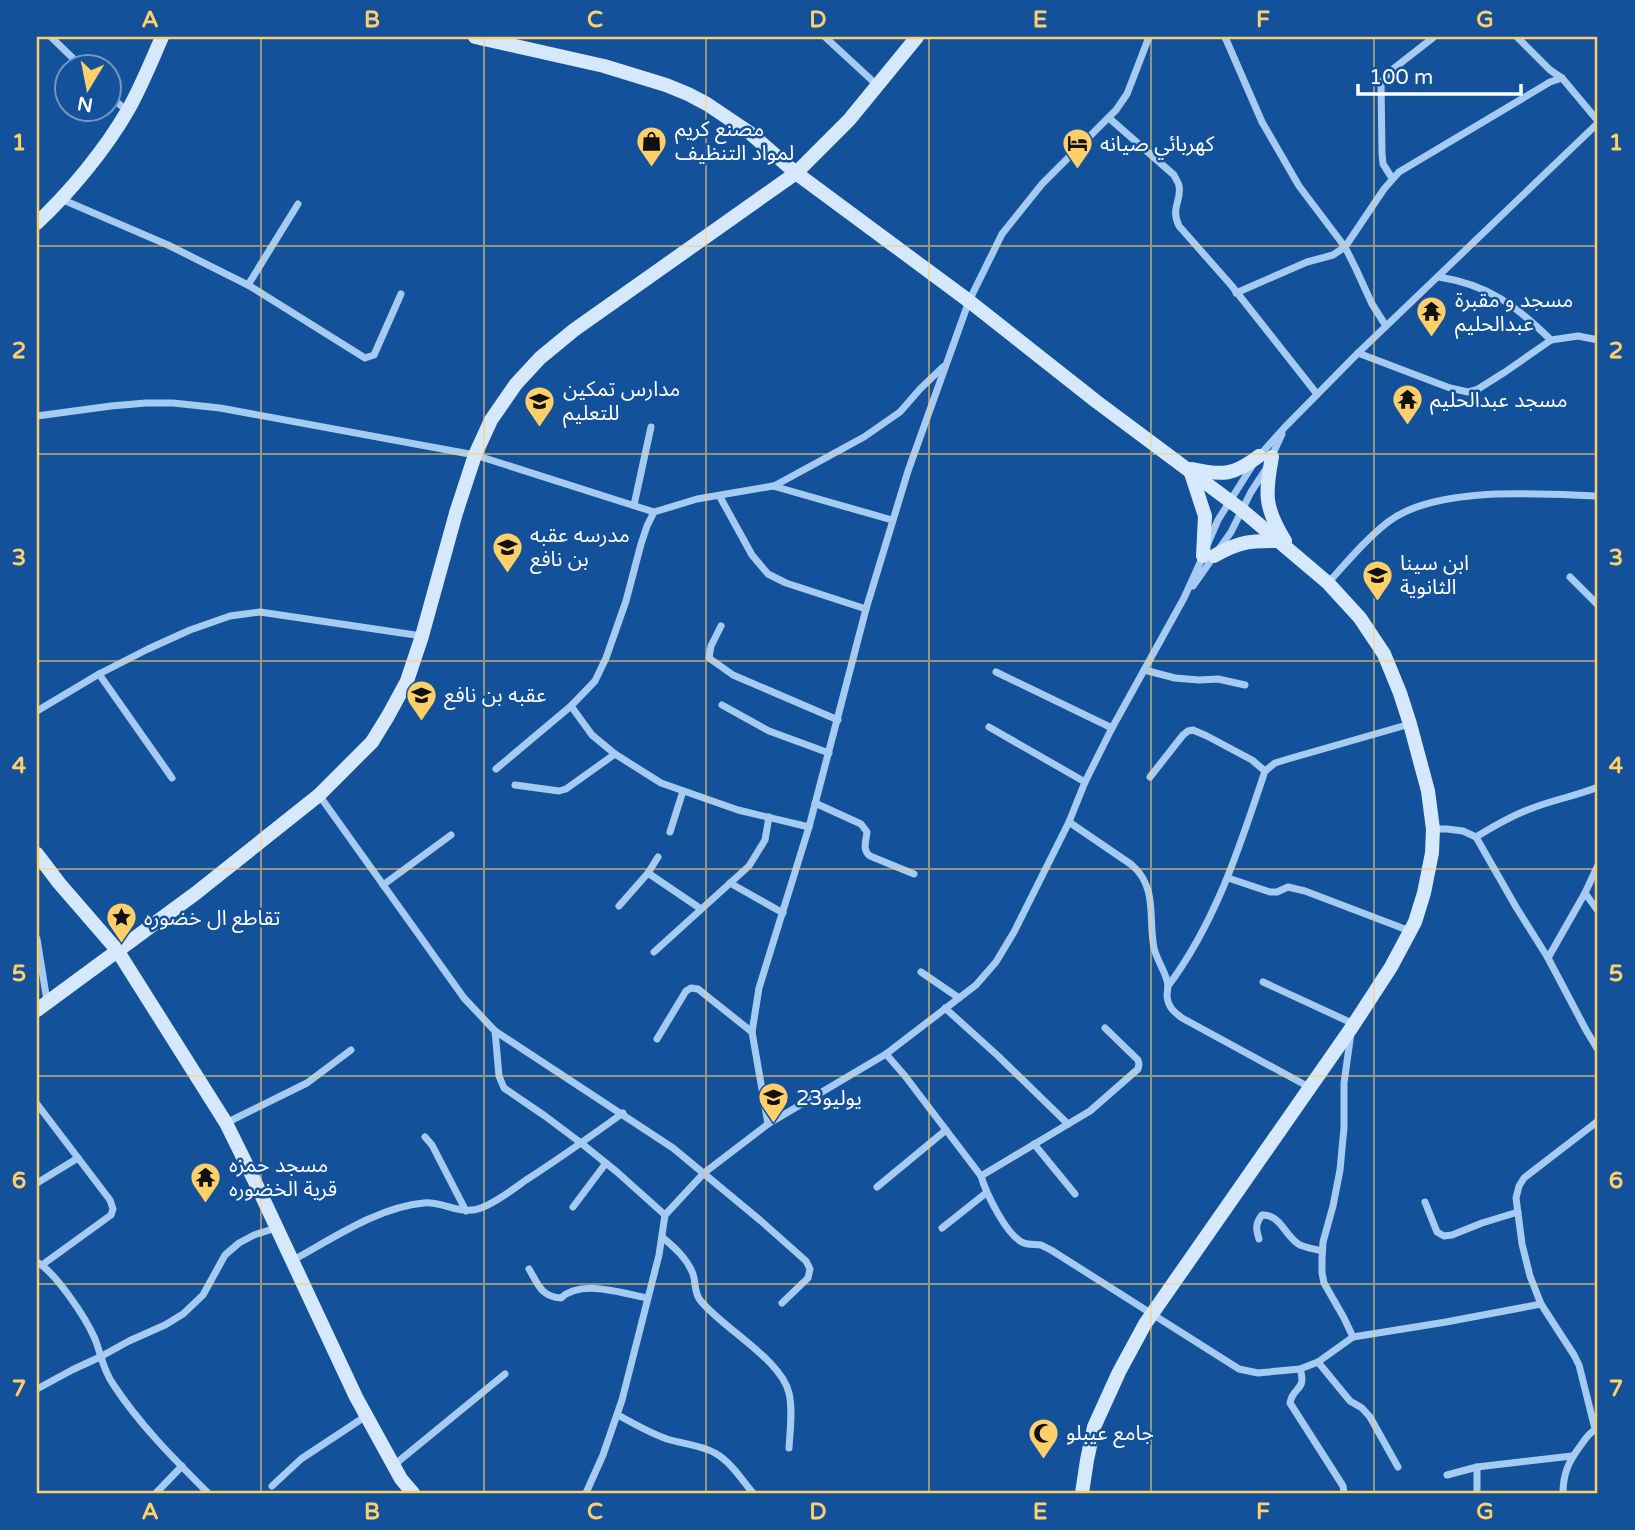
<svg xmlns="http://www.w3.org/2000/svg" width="1635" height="1530" font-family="'Varela Round','Noto Sans Arabic',sans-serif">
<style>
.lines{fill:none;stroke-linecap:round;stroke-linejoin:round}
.street{stroke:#a6cbf3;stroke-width:7}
.secondary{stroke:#d6e8fd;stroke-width:14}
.grid{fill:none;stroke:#ffd069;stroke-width:2;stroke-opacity:0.55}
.labels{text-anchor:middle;stroke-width:5;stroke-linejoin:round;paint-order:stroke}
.poi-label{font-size:21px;fill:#fff;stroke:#13519a;text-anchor:start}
.neatline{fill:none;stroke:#ffd069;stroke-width:2.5}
.grid-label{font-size:23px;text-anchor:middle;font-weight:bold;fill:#ffd069}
</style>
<rect width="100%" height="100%" fill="#13519a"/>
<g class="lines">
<!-- street -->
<g class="street">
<path d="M51,37l30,29"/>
<path d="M825,37l52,48"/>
<path d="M1225,37l37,85 37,64 46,61 11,22 16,35 14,22"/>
<path d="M1517,37l33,33 12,8 36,43"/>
<path d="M108,94l19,17"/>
<path d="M1109,118l65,57c1,3 5,8 5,11 3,15 -9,21 0,40l52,59 86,109"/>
<path d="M1392,178l-9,-14 -1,-10 -1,-72 12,-13 41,-32"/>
<path d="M61,199l107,46 80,40 117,73 9,-3 27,-61"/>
<path d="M1439,277c50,8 76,28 112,63"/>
<path d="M248,285l50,-81"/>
<path d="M1236,293l71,-31 26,-7 12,-8 39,-58 15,-17 151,-90 12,-4"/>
<path d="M1358,353l92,35 18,4 10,-3 27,-17 46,-32 27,-4 20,4"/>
<path d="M37,416l74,-10 35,-3h27l47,5 255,47 179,57 43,-13 76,-13 119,34"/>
<path d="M1259,456l26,-29 73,-74 240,-230"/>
<path d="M1271,458l11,-24"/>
<path d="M774,486l90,-49 36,-25 20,-23 23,-22"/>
<path d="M720,497l32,58 16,19 18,9 80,26"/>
<path d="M634,505l17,-78"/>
<path d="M1208,543l10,-23 34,-54"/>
<path d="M1570,577l28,28"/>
<path d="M1328,583c19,-21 38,-44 60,-61 48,-37 152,-28 210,-26"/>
<path d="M1193,586l38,-54 20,-40 15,-23"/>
<path d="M721,626l-10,20 -2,12 24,17 105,45"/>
<path d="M1144,670l31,8 24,2 19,-1 27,6"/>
<path d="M996,672l116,56"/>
<path d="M99,674l73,104"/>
<path d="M722,705l47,26 60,22"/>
<path d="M571,706l21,29 23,19 46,29 77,27 71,17"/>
<path d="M37,711l62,-37 49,-25 42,-19 40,-14 30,-4 162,24"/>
<path d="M989,727l96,55"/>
<path d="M496,769l75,-63 24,-25 11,-23 20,-57 15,-57 6,-18 7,-14"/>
<path d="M1150,777l33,-42 5,-4 5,-1 14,6 45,24 13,11"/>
<path d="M515,785l44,6 7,-2 49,-35"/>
<path d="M319,795l145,203 31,33 178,117 88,73 45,40 4,8 -2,9 -26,25"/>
<path d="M815,803l46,21 6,8c-1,10 -5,18 3,24l44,18"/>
<path d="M1069,822l63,43c26,23 16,53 22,83 3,13 12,24 14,37 0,3 -1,8 -1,11 1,11 7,16 15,22l127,69"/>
<path d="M1433,829h14l16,2 13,6 40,70 32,51 38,72 12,20"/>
<path d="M670,832l13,-41"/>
<path d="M1476,837c18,-11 35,-21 54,-28 22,-9 46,-13 68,-22"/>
<path d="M648,873l10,-16"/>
<path d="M1228,878l42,14h7l11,-5 17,4 105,40"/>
<path d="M730,883l53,30"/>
<path d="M383,885l68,-50"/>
<path d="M1585,893l13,18"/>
<path d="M619,906l29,-33 53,36"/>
<path d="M37,939l10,62"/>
<path d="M654,952l95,-86 16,-26 4,-23"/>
<path d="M1548,958l37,-65 13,-28"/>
<path d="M921,972l38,26"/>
<path d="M1263,982l91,42"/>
<path d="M1168,986c48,-64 72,-140 97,-215l10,-8 13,-4 122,-35"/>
<path d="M945,1008l52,47 71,69"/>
<path d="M495,1031l4,45 5,12 41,28 36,27 36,29 48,43"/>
<path d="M1351,1033l-7,50v45l-4,42 -7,36 -10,36 -1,17v14l2,10 20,35 9,19"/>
<path d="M657,1039l29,-48 5,-3 7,1 54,43"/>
<path d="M886,1054l19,22 76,100c5,17 26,61 43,67 5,2 11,1 17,2 1,0 9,5 10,5l188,119 19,4 42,-4 18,-7 35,-25 93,-15 95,-18"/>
<path d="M37,1104l73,96 3,9 -2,6 -69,50"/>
<path d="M226,1123l81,-40 44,-33"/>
<path d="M768,1124l-16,-92 7,-44 50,-161 57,-218 42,-138 61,-170 33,-67 40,-50 74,-74 11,-16 22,-57"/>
<path d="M425,1137l7,8 34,66"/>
<path d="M1034,1144l41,50"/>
<path d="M981,1176l109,-65 48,-42 1,-5 -1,-4 -33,-32"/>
<path d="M37,1183l41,-25"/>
<path d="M877,1187l69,-57"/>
<path d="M1425,1202l12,30 7,4 8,-1 30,-12 36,-11"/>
<path d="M573,1207l33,-44"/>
<path d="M942,1228l44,-35"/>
<path d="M662,1237c12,10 25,21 31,37 3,9 1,18 7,26 22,28 81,59 89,93 4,17 1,37 0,55"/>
<path d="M1259,1239c-3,-10 -4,-15 3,-24 19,-1 23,22 38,30 7,3 15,4 22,6"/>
<path d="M293,1260c39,-21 85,-53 131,-57 19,-2 37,13 57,5 16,-6 31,-18 45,-28 33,-21 65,-44 97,-67"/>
<path d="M37,1262c19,11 49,56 58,77 6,15 8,31 18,45 26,40 61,75 95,109"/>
<path d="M529,1269c9,15 12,28 32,29 20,-19 61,-5 86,0"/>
<path d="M1318,1362l32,39 12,7 8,9 28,50"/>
<path d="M1300,1369c7,22 -7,17 -10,34l53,83 1,7"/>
<path d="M37,1389l35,-19 28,-13 29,-16 36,-16 18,-11 20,-19 22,-40 14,-12 15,-8 22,-7"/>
<path d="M618,1415c16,9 32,18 49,24 16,5 34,6 48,14 16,9 27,27 38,40"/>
<path d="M1595,1429l-16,-64 -5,-10 -33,-51 -11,-28 -8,-32 -6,-46 3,-12 5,-8 74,-57"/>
<path d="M394,1465l111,-91"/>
<path d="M1477,1467v26"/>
<path d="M1447,1475l30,-8 95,-11"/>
<path d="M272,1486l29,-27 65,-43"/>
<path d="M156,1493l26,-27"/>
<path d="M586,1493l17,-38 19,-55 37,-145 6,-40 39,-42 64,-49 118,-70 90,-69 20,-23 18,-30 55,-110 16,-40 27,-54 72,-130 20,-44"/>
<path d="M1563,1493c0,-20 6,-32 18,-48 5,-7 9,-13 17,-17"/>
</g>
<!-- secondary -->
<g class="secondary">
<path d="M475,37l129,29 62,19 22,9 19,10 43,29 46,40 173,128 128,101 145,108 86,73 32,35 24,36 16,39 10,31 18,67 5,38 -1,24 -8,40 -9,29 -24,45 -39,60 -207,297 -26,48 -25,55 -7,33 -5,33"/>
<path d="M37,223c33,-31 68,-73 91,-113 13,-23 23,-48 34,-73"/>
<path d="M1272,457c-7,37 -8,50 13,84"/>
<path d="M1192,469c31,7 42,6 67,-13"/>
<path d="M1191,473l14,43 -2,40"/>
<path d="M1214,556c26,-15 35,-15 65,-15"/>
<path d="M37,854l22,29 58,67 109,173 34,69 96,205 45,82 12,14"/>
<path d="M37,1010l159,-117 123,-98 53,-53 16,-26 19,-35 15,-45 34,-123 19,-58 16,-35 25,-36 24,-26 34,-28 222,-157 53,-53 68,-83"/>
</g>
</g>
<!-- grid -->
<path class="grid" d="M261,37v1456M484,37v1456M706,37v1456M929,37v1456M1151,37v1456M1374,37v1456M37,246h1561M37,454h1561M37,661h1561M37,869h1561M37,1076h1561M37,1284h1561"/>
<!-- icons -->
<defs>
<symbol id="shop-pin" viewBox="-11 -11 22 30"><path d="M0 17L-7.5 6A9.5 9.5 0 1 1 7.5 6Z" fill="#ffd069" stroke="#13519a"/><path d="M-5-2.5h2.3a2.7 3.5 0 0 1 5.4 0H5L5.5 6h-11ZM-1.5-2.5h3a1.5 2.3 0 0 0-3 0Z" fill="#111"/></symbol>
<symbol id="hotel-pin" viewBox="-11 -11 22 30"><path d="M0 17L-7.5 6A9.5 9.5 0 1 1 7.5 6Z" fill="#ffd069" stroke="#13519a"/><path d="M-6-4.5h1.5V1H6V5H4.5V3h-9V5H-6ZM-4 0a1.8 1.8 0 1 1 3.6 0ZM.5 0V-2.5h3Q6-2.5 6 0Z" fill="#111"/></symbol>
<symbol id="temple-pin" viewBox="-11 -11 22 30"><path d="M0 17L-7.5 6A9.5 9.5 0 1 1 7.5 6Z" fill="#ffd069" stroke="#13519a"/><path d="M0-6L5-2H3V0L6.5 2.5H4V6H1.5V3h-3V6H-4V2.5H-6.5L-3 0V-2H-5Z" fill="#111"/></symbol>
<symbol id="school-pin" viewBox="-11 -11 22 30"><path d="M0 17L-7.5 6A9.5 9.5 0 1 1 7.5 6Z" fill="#ffd069" stroke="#13519a"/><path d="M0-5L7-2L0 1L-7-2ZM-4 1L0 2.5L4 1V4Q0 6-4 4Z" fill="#111"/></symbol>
<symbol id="sight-pin" viewBox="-11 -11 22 30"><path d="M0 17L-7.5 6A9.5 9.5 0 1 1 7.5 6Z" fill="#ffd069" stroke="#13519a"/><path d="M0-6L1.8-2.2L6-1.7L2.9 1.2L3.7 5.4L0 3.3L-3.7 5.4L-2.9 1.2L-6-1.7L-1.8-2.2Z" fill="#111"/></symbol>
<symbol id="mosque-pin" viewBox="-11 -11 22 30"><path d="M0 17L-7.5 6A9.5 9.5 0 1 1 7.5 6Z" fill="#ffd069" stroke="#13519a"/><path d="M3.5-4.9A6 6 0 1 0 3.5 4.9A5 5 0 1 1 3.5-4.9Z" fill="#111"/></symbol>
</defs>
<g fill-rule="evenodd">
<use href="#shop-pin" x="634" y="124" width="35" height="47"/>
<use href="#hotel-pin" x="1060" y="126" width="35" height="47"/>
<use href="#temple-pin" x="1414" y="294" width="35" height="47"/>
<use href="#temple-pin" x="1390" y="382" width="35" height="47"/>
<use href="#school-pin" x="522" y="384" width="35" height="47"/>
<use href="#school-pin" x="490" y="530" width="35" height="47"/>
<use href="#school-pin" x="1360" y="558" width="35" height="47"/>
<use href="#school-pin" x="404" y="678" width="35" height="47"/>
<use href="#sight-pin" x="104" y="900" width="35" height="47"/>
<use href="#school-pin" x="756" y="1080" width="35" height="47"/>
<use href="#temple-pin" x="188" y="1160" width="35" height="47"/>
<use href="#mosque-pin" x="1026" y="1416" width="35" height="47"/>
</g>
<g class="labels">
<!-- poi labels -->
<g class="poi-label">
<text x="675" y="136">مصنع كريم<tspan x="675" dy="24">لمواد التنظيف</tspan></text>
<text x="1100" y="151">كهربائي صيانه</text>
<text x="1455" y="307">مسجد و مقبرة<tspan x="1455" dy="24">عبدالحليم</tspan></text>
<text x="563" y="396">مدارس تمكين<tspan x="563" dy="24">للتعليم</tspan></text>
<text x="1430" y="407">مسجد عبدالحليم</text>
<text x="530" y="542">مدرسه عقبه<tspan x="530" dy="24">بن نافع</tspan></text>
<text x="1400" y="570">ابن سينا<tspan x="1400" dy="24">الثانوية</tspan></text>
<text x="444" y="702">عقبه بن نافع</text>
<text x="144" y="925">تقاطع ال خضوره</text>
<text x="796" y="1105">23يوليو</text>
<text x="229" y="1172">مسجد حمزه<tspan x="229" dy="24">قرية الخضوره</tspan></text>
<text x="1066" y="1440">جامع عيبلو</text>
</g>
</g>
<!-- border -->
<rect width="1635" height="1530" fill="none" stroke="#13519a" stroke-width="77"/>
<!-- north arrow -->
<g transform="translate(88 88) rotate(190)"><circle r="33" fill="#13519a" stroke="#7197c2" stroke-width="2"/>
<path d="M0-5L12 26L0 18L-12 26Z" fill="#ffd069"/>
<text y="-10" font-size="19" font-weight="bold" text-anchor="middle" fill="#ffffff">N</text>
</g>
<!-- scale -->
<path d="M1358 84v10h163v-10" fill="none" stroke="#ffffff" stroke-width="3.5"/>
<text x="1369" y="84" font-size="21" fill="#ffffff" stroke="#13519a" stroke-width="5" paint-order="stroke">100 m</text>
<rect x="38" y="38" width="1558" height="1454" class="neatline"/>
<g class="grid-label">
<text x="150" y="27">A</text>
<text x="372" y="27">B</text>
<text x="595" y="27">C</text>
<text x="818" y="27">D</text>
<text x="1040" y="27">E</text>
<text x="1263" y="27">F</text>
<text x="1485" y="27">G</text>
<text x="19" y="150">1</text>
<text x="1616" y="150">1</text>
<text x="19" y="358">2</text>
<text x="1616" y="358">2</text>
<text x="19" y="565">3</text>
<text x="1616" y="565">3</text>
<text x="19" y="773">4</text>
<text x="1616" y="773">4</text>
<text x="19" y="981">5</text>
<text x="1616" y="981">5</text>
<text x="19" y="1188">6</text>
<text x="1616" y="1188">6</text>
<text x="19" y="1396">7</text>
<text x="1616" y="1396">7</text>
<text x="150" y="1519">A</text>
<text x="372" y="1519">B</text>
<text x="595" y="1519">C</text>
<text x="818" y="1519">D</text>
<text x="1040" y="1519">E</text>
<text x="1263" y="1519">F</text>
<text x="1485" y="1519">G</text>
</g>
</svg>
